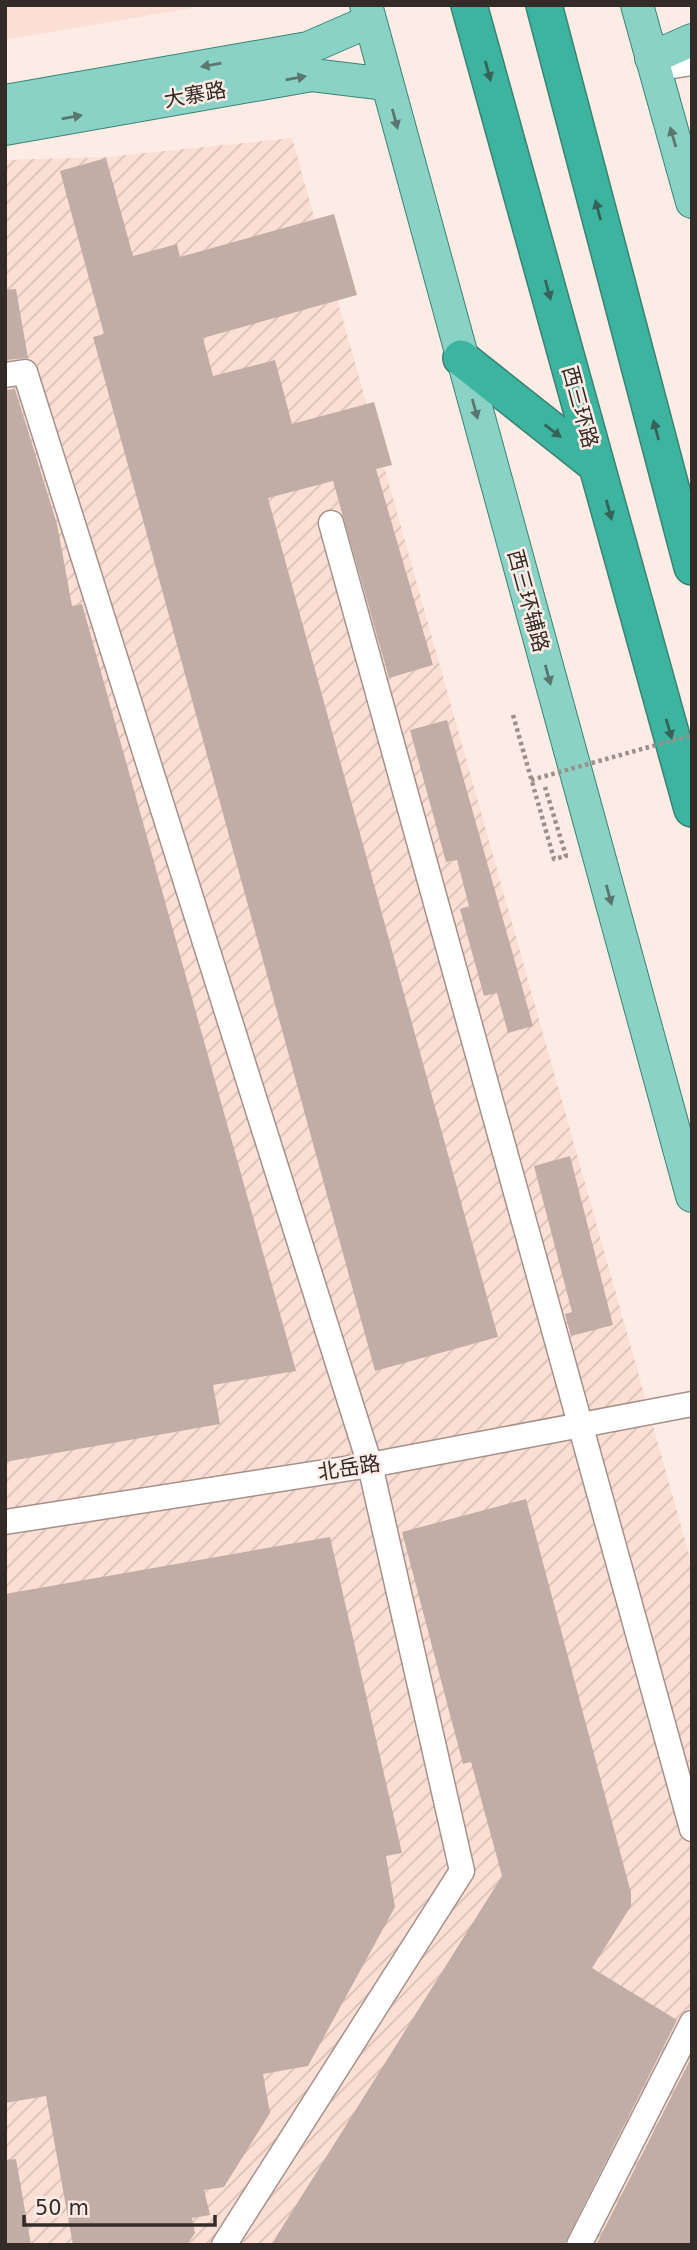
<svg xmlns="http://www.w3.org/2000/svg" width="697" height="2250" font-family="'DejaVu Sans','Noto Sans SC',sans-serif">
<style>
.built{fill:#fcdfd4}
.industrial{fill:url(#industrial-furrows)}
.building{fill:#c1ada6}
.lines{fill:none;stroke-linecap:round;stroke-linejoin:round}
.minor-casing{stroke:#a5918a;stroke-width:27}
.major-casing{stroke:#398475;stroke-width:34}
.highway-casing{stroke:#398475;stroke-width:38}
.path{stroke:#9b8f8a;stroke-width:4.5;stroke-dasharray:3.5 3.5;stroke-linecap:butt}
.minor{stroke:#fff;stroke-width:24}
.major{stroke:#8ad2c5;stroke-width:32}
.highway{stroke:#3cb49f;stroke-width:35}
.path-bridge{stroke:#9b8f8a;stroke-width:4.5;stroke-dasharray:3.5 3.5;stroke-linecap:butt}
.oneway{fill:#5a766f}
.oneway2{fill:#376258}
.labels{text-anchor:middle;stroke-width:5;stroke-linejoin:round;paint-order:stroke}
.street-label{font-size:21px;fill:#332b28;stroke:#fdece6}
</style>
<defs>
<pattern id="industrial-furrows" width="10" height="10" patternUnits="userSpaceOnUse" patternTransform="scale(1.75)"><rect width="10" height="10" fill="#fcdfd4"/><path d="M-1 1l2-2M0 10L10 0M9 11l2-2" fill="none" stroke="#d8c0b6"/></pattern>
</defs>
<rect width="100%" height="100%" fill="#fdece6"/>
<!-- built -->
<path class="built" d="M5,5h204l-204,35z"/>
<!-- industrial -->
<path class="industrial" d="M292,138l400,1427v680h-687v-2085l101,-3z"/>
<!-- building -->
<g class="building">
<path d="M106,158l27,98 44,-12 3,13 154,-43 23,81 -154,43 10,38 62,-16 17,64 82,-22 18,63 -16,4 57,196 -44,13 -56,-197 -65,17 230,839 -123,34 -282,-1034 11,-3 -44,-163z"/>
<path d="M16,289l12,69 -23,2v-70z"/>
<path d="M15,389l42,135 15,82 10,-2 214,767 -83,14 7,39 -215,38v-1072z"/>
<path d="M447,720l86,306 -25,7 -11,-40 -13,3 -24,-87 9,-3 -12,-46 -11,2 -36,-132z"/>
<path d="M570,1156l43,169 -42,11 -6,-22 7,-2 -38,-146z"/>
<path d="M526,1499l105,394v13l-39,62 85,52 -113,225h-293l231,-369 -31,-114 -8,2 -61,-232z"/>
<path d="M330,1537l72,316 -16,3 9,51 -87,159 -45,8 7,39 -46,74 -20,3 6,25 -18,3 3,15 -8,12h-114l-27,-149 -41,7v-509z"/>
<path d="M692,2056v189h-96z"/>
<path d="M16,2159l15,86h-26v-85z"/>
</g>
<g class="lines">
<defs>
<g id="minor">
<path d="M654,69l38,-6"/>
<path d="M5,375l20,-3 345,1093 92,406 -238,374"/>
<path d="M331,523l361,1306"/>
<path d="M5,1522l365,-57 322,-61"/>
<path d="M579,2245l113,-222"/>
</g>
<g id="major">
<path d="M366,5l326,1191"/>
<path d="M637,5l55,197"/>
<path d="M651,58l41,-18"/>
<path d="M5,101l303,-53 62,-27"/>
<path d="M5,129l307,-54 74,9"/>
</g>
<g id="highway">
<path d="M469,5l223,804"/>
<path d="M544,5l148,562"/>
<path d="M461,358l135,107"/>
</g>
</defs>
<!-- minor casing -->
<use href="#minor" class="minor-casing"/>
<!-- major casing -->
<use href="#major" class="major-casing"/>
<!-- highway casing -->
<use href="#highway" class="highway-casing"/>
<!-- path -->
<path class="path" d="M513,715l41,144 12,-3 -21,-69"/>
<!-- minor -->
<use href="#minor" class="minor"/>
<!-- major -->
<use href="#major" class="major"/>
<!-- highway -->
<use href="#highway" class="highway"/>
<!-- path-bridge -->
<path class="path-bridge" d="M531,780l161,-45"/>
</g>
<!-- one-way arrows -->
<defs><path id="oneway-solid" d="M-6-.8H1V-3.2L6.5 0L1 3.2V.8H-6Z" transform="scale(1.75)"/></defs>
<g class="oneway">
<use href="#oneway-solid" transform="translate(211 65) rotate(170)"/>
<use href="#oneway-solid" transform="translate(296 78) rotate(-10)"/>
<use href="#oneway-solid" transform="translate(72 117) rotate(-10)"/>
<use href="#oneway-solid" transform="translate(395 119) rotate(75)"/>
<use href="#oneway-solid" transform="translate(673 137) rotate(-106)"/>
<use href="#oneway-solid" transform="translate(475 409) rotate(75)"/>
<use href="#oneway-solid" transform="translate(548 675) rotate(75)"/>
<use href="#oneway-solid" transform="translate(609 895) rotate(75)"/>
</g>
<g class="oneway2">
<use href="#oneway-solid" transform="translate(488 71) rotate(75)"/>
<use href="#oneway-solid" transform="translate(598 210) rotate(-105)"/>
<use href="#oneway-solid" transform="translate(548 290) rotate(75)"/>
<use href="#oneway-solid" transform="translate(656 430) rotate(-105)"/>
<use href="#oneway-solid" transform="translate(553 431) rotate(38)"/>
<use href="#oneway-solid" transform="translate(609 510) rotate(75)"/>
<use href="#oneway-solid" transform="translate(669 729) rotate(74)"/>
</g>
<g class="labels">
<!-- street labels -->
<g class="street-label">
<text transform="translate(195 95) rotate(-10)" y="7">大寨路</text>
<text transform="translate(580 407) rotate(75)" y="7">西三环路</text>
<text transform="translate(528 601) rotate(75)" y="7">西三环辅路</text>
<text transform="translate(349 1468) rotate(-9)" y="7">北岳路</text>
</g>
</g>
<!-- border -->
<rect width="697" height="2250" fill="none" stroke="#332b28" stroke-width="14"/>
<!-- scale -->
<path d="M24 2215v10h191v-10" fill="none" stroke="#332b28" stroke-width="3.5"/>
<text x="35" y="2215" font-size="21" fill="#332b28" stroke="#fdece6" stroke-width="5" paint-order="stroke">50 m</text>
</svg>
